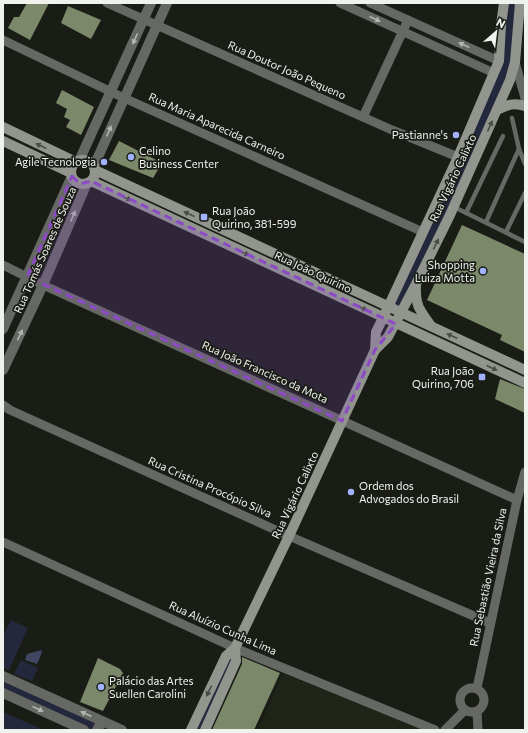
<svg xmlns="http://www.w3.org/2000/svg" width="528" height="733" font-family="Commissioner,sans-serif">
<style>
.built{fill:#1e2417}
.green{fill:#24283c}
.water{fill:#414662}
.building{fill:#7b896a}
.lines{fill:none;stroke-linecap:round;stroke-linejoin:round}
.service{stroke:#666864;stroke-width:4.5}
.minor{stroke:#666864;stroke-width:9}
.tertiary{stroke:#666864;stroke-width:10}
.secondary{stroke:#91958e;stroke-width:10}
.oneway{fill:#b1b4af}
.oneway2{fill:#4a4d46}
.marked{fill:#8c4ac6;fill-opacity:0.2;stroke:#8c4ac6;stroke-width:3;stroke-dasharray:8 5;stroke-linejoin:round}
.poi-dot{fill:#a3b2fd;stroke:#1a1d16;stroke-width:1.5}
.labels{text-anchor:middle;stroke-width:3.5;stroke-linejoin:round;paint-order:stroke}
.street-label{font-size:11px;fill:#eff2ed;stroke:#1a1d16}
.poi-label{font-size:11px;fill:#eff2ed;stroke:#1a1d16;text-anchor:end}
</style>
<rect width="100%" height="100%" fill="#1a1d16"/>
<!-- built -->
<path class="built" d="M283,674l147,56h-172z"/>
<!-- green -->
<g class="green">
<path d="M507,3h11l-9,73 -108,235 -11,-6 112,-246z"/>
<path d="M11,620l17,8 -19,42 -6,-2v-32z"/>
<path d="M231,652l6,2 -34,76h-10z"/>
<path d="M21,660l17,8 -6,13 -18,-7z"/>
<path d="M3,678l113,52h-27l-86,-39z"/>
<path d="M3,712l41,18h-41z"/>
</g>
<!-- water -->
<path class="water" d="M42,650l-1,5 -4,9 -12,-4 2,-6z"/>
<!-- building -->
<g class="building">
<path d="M27,3h22l-19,37 -22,-12 6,-11h5z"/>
<path d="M68,6l33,14 -10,19 -30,-16z"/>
<path d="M62,90l32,17 -13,28 -15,-8 4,-7 -6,-3 3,-8 -11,-6z"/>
<path d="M119,141l43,22 -9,15 -44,-18z"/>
<path d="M462,225l63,29v98l-25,-12 2,-5 -75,-35z"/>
<path d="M500,379l25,10v24l-30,-14z"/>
<path d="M242,657l38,16 -26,57h-42l30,-66z"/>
<path d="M98,658l22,11 3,4 -20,38 -23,-9z"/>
</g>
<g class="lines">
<!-- service -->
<g class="service">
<path d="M512,118l7,31 6,15"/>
<path d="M454,207l71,35"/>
<path d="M466,213l37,-77"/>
<path d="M486,222l33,-73"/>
<path d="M506,232l19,-39"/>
</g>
<!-- minor -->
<g class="minor">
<path d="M107,3l285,127 66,27"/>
<path d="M340,3l154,70"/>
<path d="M370,3l129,58"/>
<path d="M3,40l121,58 299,134"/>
<path d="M515,62l10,36"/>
<path d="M363,117l45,-97"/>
<path d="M3,265l40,20 474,215"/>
<path d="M3,405l7,5 279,126 201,87"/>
<path d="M3,542l232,106 200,82"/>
<circle cx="472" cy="700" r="12"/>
<path d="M477,688l40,-188 8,-28"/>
<path d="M477,712l1,18"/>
<path d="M445,730l20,-20"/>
</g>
<!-- tertiary -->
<g class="tertiary">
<path d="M79,161l72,-158"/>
<path d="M94,166l73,-163"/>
<path d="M3,329l69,-153"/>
<path d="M3,370l40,-85 44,-102"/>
<path d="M3,676l119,54"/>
<path d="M3,693l81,37"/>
<path d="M97,730l5,-9"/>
</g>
<!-- secondary -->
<g class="secondary">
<path d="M497,110c10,-5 17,-8 28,-4"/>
<path d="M3,127l73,35"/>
<path d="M3,141l68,32"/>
<circle cx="83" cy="172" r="12"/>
<path d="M95,170l430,200"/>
<path d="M91,181l434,202"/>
<path d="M416,286c-1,20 4,24 15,40"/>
<path d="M375,350l13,-13 28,-53 34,-69 60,-135 5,-18 5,-59"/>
<path d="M191,730l35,-74 9,-8 54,-112 86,-186 1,-18 7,-14 75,-161 41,-96 2,-36 3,-22"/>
<path d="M205,730l31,-69 -1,-13"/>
</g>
</g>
<!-- one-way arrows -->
<defs><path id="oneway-solid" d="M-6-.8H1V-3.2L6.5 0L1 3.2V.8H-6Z"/></defs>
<g class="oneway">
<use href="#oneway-solid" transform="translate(375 19) rotate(25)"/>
<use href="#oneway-solid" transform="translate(135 39) rotate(114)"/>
<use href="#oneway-solid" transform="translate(464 45) rotate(-156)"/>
<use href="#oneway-solid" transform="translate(109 131) rotate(-66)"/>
<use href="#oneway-solid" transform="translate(73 216) rotate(-67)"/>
<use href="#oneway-solid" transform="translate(20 335) rotate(-65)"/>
<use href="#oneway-solid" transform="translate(38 709) rotate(25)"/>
<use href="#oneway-solid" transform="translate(86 714) rotate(-156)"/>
</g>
<g class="oneway2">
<use href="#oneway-solid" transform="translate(490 126) rotate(-66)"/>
<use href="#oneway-solid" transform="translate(41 146) rotate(-155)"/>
<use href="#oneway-solid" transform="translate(126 198) rotate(25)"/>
<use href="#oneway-solid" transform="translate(189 214) rotate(-155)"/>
<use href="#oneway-solid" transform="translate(436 244) rotate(-64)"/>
<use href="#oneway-solid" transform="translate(244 253) rotate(25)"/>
<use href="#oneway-solid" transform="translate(362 308) rotate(25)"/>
<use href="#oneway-solid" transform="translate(452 336) rotate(-155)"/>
<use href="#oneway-solid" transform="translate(492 368) rotate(25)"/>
<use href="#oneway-solid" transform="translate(209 691) rotate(115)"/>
</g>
<!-- marked area -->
<path class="marked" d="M72,176l8,8 11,-3 305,143 -21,26 -33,71 -315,-144z"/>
<!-- markers -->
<g class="poi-dot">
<circle cx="456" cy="135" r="4"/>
<circle cx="131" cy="157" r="4"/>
<circle cx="104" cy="162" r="4"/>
<rect x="200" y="213" width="8" height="8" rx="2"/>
<circle cx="483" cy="271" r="4"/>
<rect x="478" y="373" width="8" height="8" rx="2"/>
<circle cx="351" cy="492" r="4"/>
<circle cx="101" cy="687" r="4"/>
</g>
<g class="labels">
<!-- street labels -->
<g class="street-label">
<text transform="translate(287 70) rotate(24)" y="4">Rua Doutor João Pequeno</text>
<text transform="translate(217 126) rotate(24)" y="4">Rua Maria Aparecida Carneiro</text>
<text transform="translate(453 178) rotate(-65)" y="4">Rua Vigário Calixto</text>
<text transform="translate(45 250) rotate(-66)" y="4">Rua Tomás Soares de Souza</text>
<text transform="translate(313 272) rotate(25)" y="4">Rua João Quirino</text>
<text transform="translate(265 372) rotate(24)" y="4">Rua João Francisco da Mota</text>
<text transform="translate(210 487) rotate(24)" y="4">Rua Cristina Procópio Silva</text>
<text transform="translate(295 495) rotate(-65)" y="4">Rua Vigário Calixto</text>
<text transform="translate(488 577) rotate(-78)" y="4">Rua Sebastião Vieira da Silva</text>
<text transform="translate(223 628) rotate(24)" y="4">Rua Aluízio Cunha Lima</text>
</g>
<!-- poi labels -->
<g class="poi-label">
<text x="448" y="139">Pastianne's</text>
<text x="139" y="155" text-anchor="start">Celino<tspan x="139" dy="13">Business Center</tspan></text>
<text x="96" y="166">Agile Tecnologia</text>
<text x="212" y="215" text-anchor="start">Rua João<tspan x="212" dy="13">Quirino, 381-599</tspan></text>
<text x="475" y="269">Shopping<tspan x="475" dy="13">Luiza Motta</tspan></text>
<text x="474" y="375">Rua João<tspan x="474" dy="13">Quirino, 706</tspan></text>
<text x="359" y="490" text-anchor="start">Ordem dos<tspan x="359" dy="13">Advogados do Brasil</tspan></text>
<text x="109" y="685" text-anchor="start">Palácio das Artes<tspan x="109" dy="13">Suellen Carolini</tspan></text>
</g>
</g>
<!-- border -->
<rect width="528" height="733" fill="none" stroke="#eff2ed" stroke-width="8"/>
<!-- north arrow -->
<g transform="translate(496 32) rotate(28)" stroke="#1a1d16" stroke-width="3" paint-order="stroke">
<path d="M0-3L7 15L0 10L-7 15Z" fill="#eff2ed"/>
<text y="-6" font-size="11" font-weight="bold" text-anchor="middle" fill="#eff2ed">N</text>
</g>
</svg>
